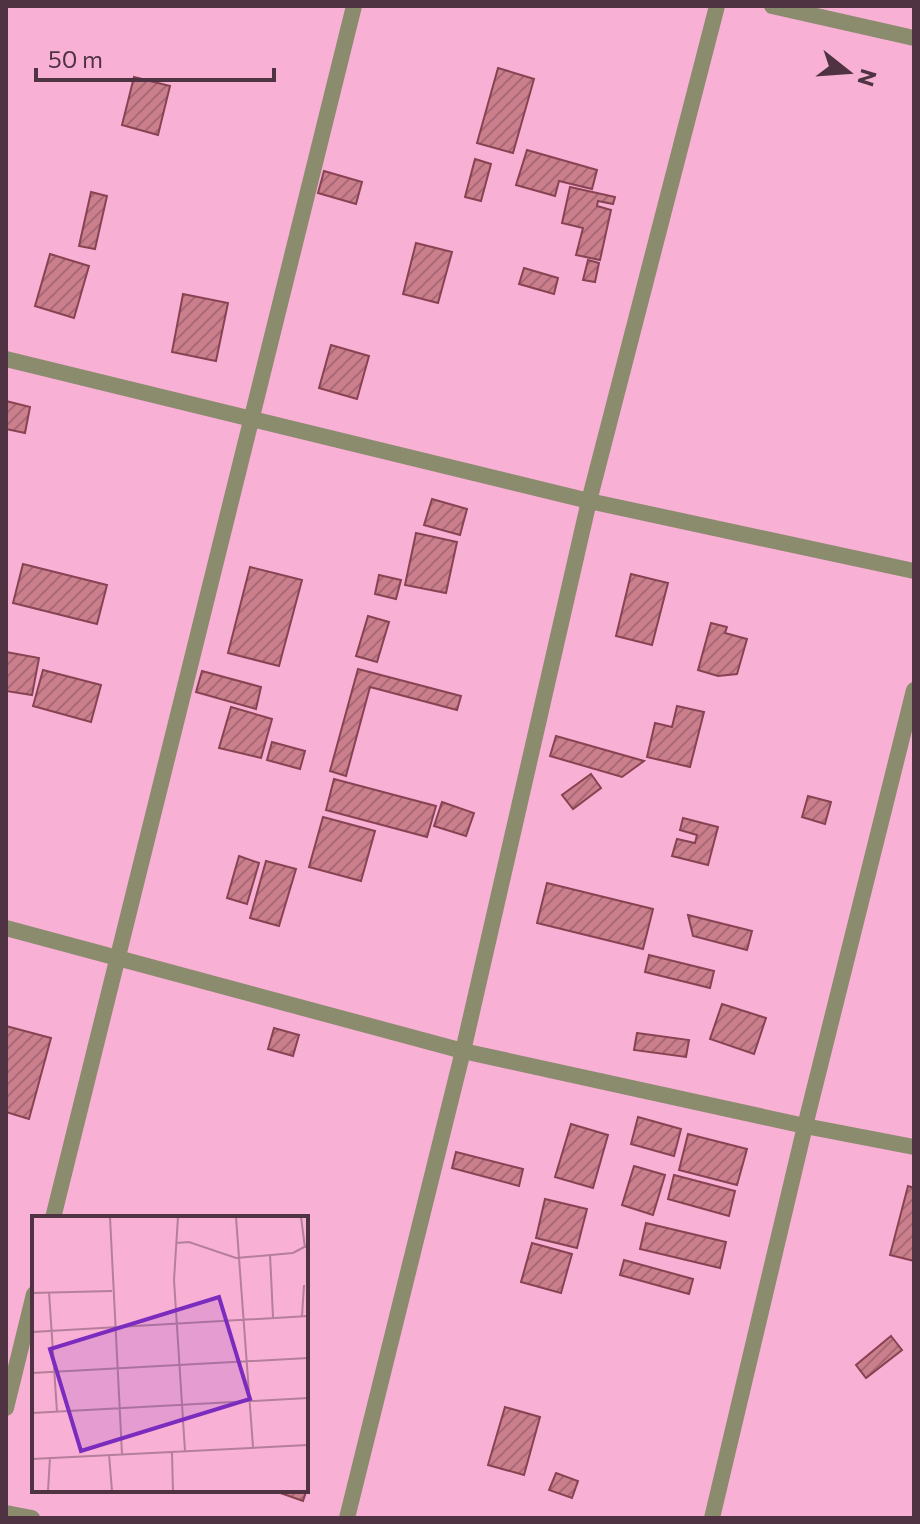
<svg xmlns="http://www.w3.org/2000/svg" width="920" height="1524" font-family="Commissioner,sans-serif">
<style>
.building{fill:url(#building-hatch);stroke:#884352;stroke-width:2}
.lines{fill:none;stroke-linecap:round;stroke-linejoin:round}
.street{stroke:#8b8b6d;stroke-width:16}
.inset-road{fill:none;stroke:#b57e9a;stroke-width:2}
.view{fill:#7b2cbf;fill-opacity:0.15;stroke:#7b2cbf;stroke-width:4}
.inset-edge{fill:none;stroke:#503342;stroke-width:4}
</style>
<defs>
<pattern id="building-hatch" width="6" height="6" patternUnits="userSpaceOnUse" patternTransform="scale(2)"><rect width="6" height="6" fill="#cb7f8d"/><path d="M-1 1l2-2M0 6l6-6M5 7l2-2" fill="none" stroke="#a76975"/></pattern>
</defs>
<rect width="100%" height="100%" fill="#f8b0d5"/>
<!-- building -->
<g class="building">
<path d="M498,68l36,11 -21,74 -36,-10z"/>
<path d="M134,77l36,9 -12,49 -36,-10z"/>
<path d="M527,150l70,20 -5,19 -33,-8 -4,15 -39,-11z"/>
<path d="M475,159l16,5 -10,37 -16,-4z"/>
<path d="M324,171l38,11 -6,22 -38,-11z"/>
<path d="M570,187l45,10 -2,7 -15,-3 -1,5 14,4 -11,50 -24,-5 7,-27 -21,-5z"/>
<path d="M91,192l16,4 -12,53 -16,-3z"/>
<path d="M416,243l36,9 -14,51 -35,-9z"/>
<path d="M50,254l39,12 -15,52 -39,-12z"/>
<path d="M588,260l11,3 -4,19 -12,-2z"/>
<path d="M524,268l34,10 -4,16 -35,-10z"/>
<path d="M183,294l45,9 -12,58 -44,-9z"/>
<path d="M331,345l38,11 -12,43 -38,-11z"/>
<path d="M6,401l24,6 -5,26 -19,-4z"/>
<path d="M432,499l35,10 -7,26 -36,-10z"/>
<path d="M416,533l41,9 -11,51 -41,-8z"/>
<path d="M23,564l84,21 -10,39 -84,-21z"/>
<path d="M250,567l52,13 -23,86 -51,-13z"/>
<path d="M631,574l37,9 -16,62 -36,-9z"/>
<path d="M379,575l22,5 -5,19 -21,-5z"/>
<path d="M368,616l21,6 -12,40 -21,-6z"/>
<path d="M711,623l16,4 -2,6 22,6 -10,35 -19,2 -20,-6z"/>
<path d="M6,652l33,6 -7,37 -26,-4z"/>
<path d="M358,669l103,27 -4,14 -87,-23 -24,89 -16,-5z"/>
<path d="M43,670l58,15 -10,37 -58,-16z"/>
<path d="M202,671l59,16 -5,22 -60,-17z"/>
<path d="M677,706l27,6 -14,55 -43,-10 8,-34 17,4z"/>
<path d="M231,707l41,12 -11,39 -42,-10z"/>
<path d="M556,736l88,25 -22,16 -72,-21z"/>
<path d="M272,742l33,9 -5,18 -33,-9z"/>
<path d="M591,774l10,14 -28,21 -11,-14z"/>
<path d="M334,779l102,27 -9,31 -101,-27z"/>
<path d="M808,796l23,6 -6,22 -23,-7z"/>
<path d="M442,802l32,11 -8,23 -32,-10z"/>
<path d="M323,817l52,14 -14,50 -52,-14z"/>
<path d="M683,818l35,9 -10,38 -36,-9 5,-17 18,4 2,-8 -17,-5z"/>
<path d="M239,856l20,7 -12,41 -20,-6z"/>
<path d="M266,861l30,8 -17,57 -29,-8z"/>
<path d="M547,883l106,26 -10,40 -106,-26z"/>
<path d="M688,915l64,16 -5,19 -54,-14z"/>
<path d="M649,955l65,16 -4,17 -65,-16z"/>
<path d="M722,1004l44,14 -12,36 -44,-15z"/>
<path d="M6,1026l45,12 -22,81 -23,-7z"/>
<path d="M274,1028l25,7 -6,21 -25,-7z"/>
<path d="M637,1033l52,7 -3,17 -52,-7z"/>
<path d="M638,1117l43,12 -7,27 -43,-12z"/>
<path d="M571,1124l37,11 -15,53 -38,-11z"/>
<path d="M688,1134l59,15 -10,36 -58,-15z"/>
<path d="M456,1152l67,17 -4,17 -67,-18z"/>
<path d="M634,1166l31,9 -12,40 -31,-10z"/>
<path d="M674,1175l61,16 -6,25 -61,-17z"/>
<path d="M908,1186l6,2v73l-24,-6z"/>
<path d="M545,1199l42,10 -10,39 -41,-10z"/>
<path d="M646,1223l80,19 -6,26 -80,-19z"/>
<path d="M532,1243l40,11 -11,39 -40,-11z"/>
<path d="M624,1260l69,19 -4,15 -69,-19z"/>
<path d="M891,1336l11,14 -36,28 -10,-13z"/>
<path d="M505,1407l35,10 -16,58 -36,-10z"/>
<path d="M556,1473l22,8 -6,17 -23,-8z"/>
<path d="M306,1482l3,1 -6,18 -31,-11h34z"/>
</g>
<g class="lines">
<!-- street -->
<g class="street">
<path d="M772,6l142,32"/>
<path d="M6,359l583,142 325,70"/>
<path d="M6,928l457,123 342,75 109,21"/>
<path d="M53,1218l301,-1212"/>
<path d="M6,1408l28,-114"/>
<path d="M6,1513l26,5"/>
<path d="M347,1518l116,-467 126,-550 128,-495"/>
<path d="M712,1518l93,-392 109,-436"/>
</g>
</g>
<!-- overview -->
<g transform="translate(32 1216)">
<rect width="276" height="276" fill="#f8b0d5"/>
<path class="inset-road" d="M78,1l12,237M146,1l-4,63 11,171M204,1l17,230M269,1l4,31M144,27l13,-1 47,16 57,-5 15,-8M238,38l3,63M17,76l8,120M0,77l80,-2M270,100l2,-31M275,100l1,24M0,116l276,-16M0,157l276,-15M0,197l276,-15M140,236l1,39M77,238l3,37M0,243l276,-14M16,275l2,-34"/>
<path class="view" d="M187,81l31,102 -169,52 -31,-102z"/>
<rect width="276" height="276" class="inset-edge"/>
</g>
<!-- border -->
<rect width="920" height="1524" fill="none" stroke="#503342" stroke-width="16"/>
<!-- north arrow -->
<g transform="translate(848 72) rotate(107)" stroke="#f8b0d5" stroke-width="6" paint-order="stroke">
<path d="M0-6L14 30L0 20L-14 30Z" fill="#503342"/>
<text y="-12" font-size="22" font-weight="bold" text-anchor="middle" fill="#503342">N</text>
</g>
<!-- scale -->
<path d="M36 68v12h238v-12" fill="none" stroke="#503342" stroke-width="4"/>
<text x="48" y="68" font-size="24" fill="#503342" stroke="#f8b0d5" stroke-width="6" paint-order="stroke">50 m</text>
</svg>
